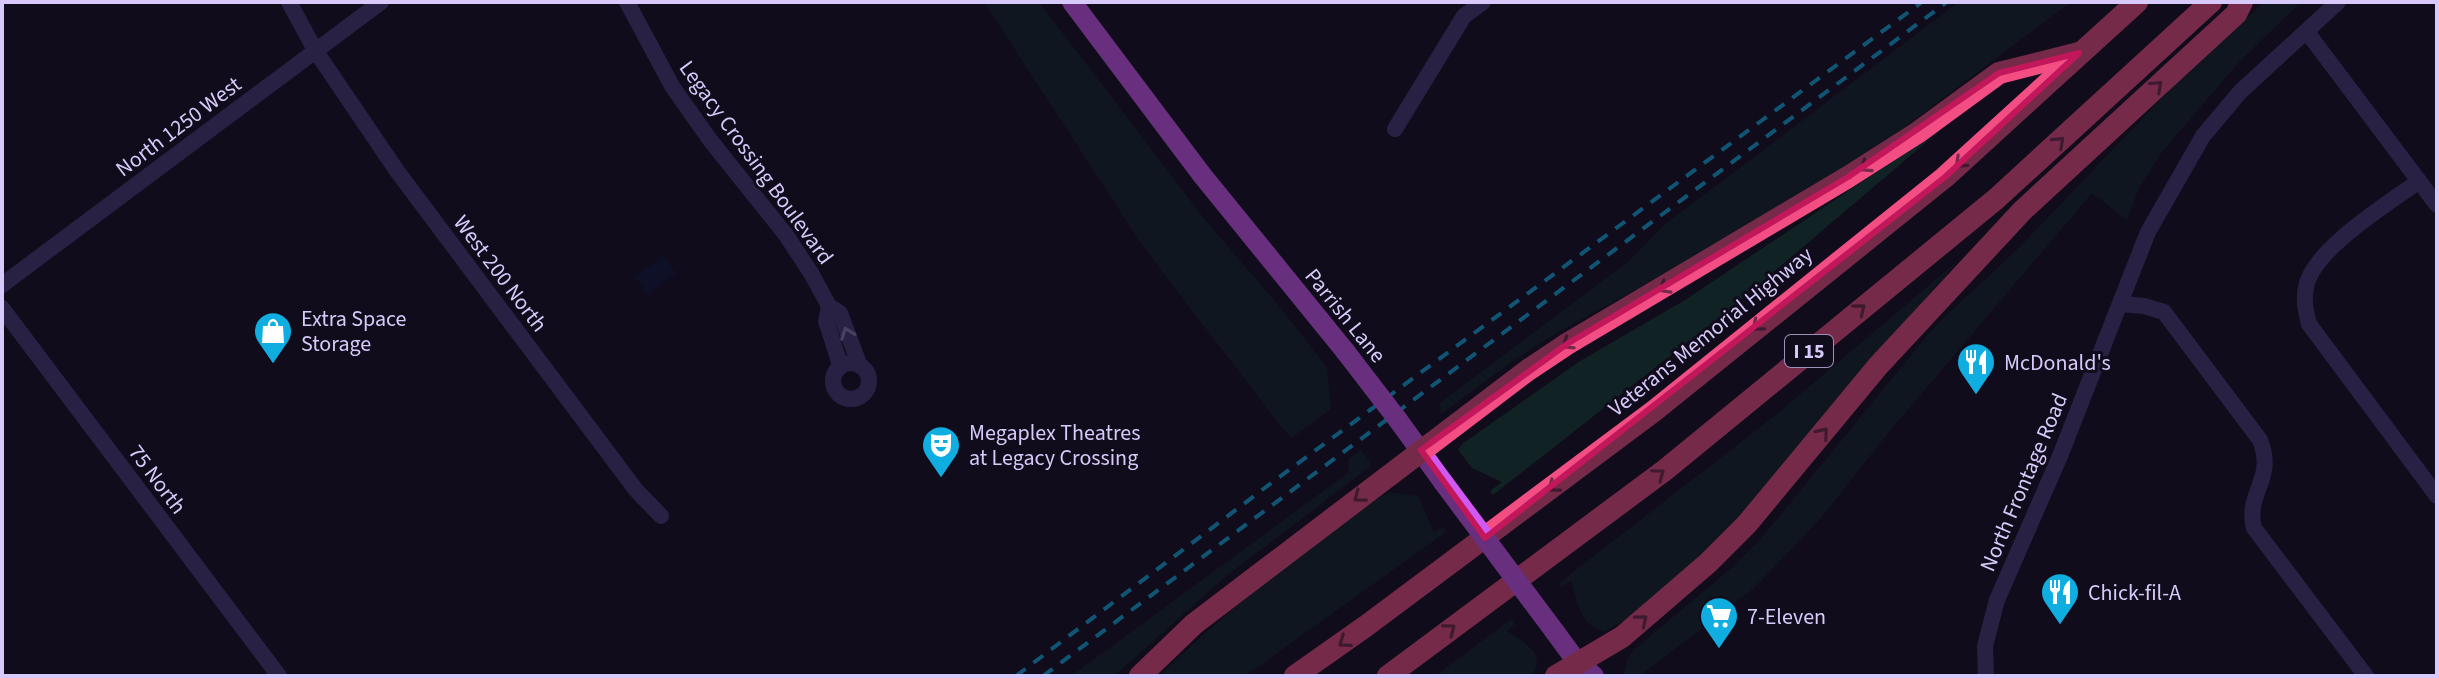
<svg xmlns="http://www.w3.org/2000/svg" width="2439" height="678" font-family="'Source Sans 3',sans-serif">
<style>
.green{fill:#102224}
.water{fill:#0b1435}
.lines{fill:none;stroke-linecap:round;stroke-linejoin:round}
.minor{stroke:#463a77;stroke-width:16}
.major{stroke:#d059f3;stroke-width:20}
.highway{stroke:#f24e84;stroke-width:22}
.rail{stroke:#10ade1;stroke-width:4;stroke-dasharray:12 10;stroke-linecap:butt}
.major-bridge{stroke:#d059f3;stroke-width:20}
.oneway{stroke:#762a4a}
.oneway2{stroke:#8e82b9}
.marked{fill:none;stroke:#c2185b;stroke-width:6;stroke-linejoin:round}
.labels{text-anchor:middle;stroke-width:6;stroke-linejoin:round;paint-order:stroke}
.shield{fill:#110c1b;stroke:#9c91b8;stroke-width:2}
.shield-label{font-size:20px;font-weight:bold;fill:#d7cafb}
.street-label{font-size:22px;fill:#d7cafb;stroke:#110c1b}
.poi-label{font-size:22px;fill:#d7cafb;stroke:#110c1b;text-anchor:start}
</style>
<rect width="100%" height="100%" fill="#110c1b"/>
<!-- green -->
<g class="green">
<path d="M984,2h55l167,219 78,91 43,56 4,41 -40,29 -15,-18 -134,-175z"/>
<path d="M1959,2h112l-189,142 -185,112 -137,75 -43,27 -76,56 -1,-11 190,-143 34,-35z"/>
<path d="M2264,2h37l-60,58 -79,92 -23,36 -12,32 -35,-27 -204,240 -67,85 -68,71 -114,87h-16l5,-19 7,-8 94,-79 30,-29 177,-216 83,-77 158,-166z"/>
<path d="M1944,127l-209,178 -242,190 -3,-4 12,-9 -30,-14 -14,-18 4,-6 118,-83 105,-61z"/>
<path d="M1959,260l-93,106 -141,170 -98,83 -23,12c-24,-4 -27,-31 -33,-51l-9,7 -3,-4 213,-165z"/>
<path d="M1361,450l10,14 -3,4 -143,109 -111,99h-43l277,-203 1,-14z"/>
<path d="M1389,492l29,4 16,37 9,-6 3,5 -201,144h-85c64,-65 137,-118 210,-173z"/>
<path d="M1511,619l4,5 -8,7c17,12 40,22 25,45h-97z"/>
</g>
<!-- water -->
<path class="water" d="M663,256l13,17 -28,21 -13,-17z"/>
<g class="lines">
<!-- minor -->
<g class="minor">
<path d="M289,2l26,48 82,121 239,319 25,26"/>
<path d="M627,2l45,84 38,54 76,95 25,38 18,33 11,7 20,53"/>
<path d="M2307,32l130,173"/>
<path d="M1395,129l69,-113 19,-14"/>
<path d="M2419,181c-31,23 -106,68 -113,106 -3,13 0,25 3,37l128,172"/>
<path d="M2,285l379,-283"/>
<path d="M2121,304l23,2 20,6 96,128c16,40 -15,52 -6,88l112,148"/>
<path d="M829,306l-3,15 13,40v7"/>
<path d="M2,308l277,368"/>
<circle cx="851" cy="381" r="18"/>
<path d="M1986,676l-1,-30 12,-46 63,-144 88,-224 55,-96 37,-44 98,-90"/>
</g>
<!-- major -->
<g class="major">
<path d="M1072,2l130,173 143,176"/>
<path d="M1398,420l45,62"/>
<path d="M1555,632l22,30 17,14"/>
</g>
<!-- highway -->
<g class="highway">
<path d="M1140,676l54,-52 334,-254 39,-26 281,-167 69,-44 82,-60 80,-20"/>
<path d="M1295,676l71,-50 288,-215 291,-234 192,-175"/>
<path d="M1388,676l277,-206 331,-271 215,-197"/>
<path d="M1556,676l66,-39 86,-74 39,-39 131,-158 145,-156 213,-196 6,-12"/>
</g>
<!-- rail -->
<g class="rail">
<path d="M1016,676l254,-192 652,-482"/>
<path d="M1043,676l904,-674"/>
</g>
<!-- major-bridge -->
<g class="major-bridge">
<path d="M1345,351l53,69"/>
<path d="M1443,482l112,150"/>
</g>
</g>
<!-- one-way arrows -->
<defs><path id="oneway-chevron" d="M-2-3.5L2.5 0L-2 3.5" fill="none" stroke-width="1.6" stroke-linecap="round" stroke-linejoin="round" transform="scale(2)"/></defs>
<g class="oneway">
<use href="#oneway-chevron" transform="translate(2157 86) rotate(-42)"/>
<use href="#oneway-chevron" transform="translate(2059 142) rotate(-43)"/>
<use href="#oneway-chevron" transform="translate(1960 163) rotate(137)"/>
<use href="#oneway-chevron" transform="translate(1865 167) rotate(147)"/>
<use href="#oneway-chevron" transform="translate(1664 288) rotate(150)"/>
<use href="#oneway-chevron" transform="translate(1860 309) rotate(-39)"/>
<use href="#oneway-chevron" transform="translate(1757 326) rotate(141)"/>
<use href="#oneway-chevron" transform="translate(1567 344) rotate(148)"/>
<use href="#oneway-chevron" transform="translate(1823 433) rotate(-50)"/>
<use href="#oneway-chevron" transform="translate(1659 474) rotate(-37)"/>
<use href="#oneway-chevron" transform="translate(1553 487) rotate(143)"/>
<use href="#oneway-chevron" transform="translate(1359 497) rotate(143)"/>
<use href="#oneway-chevron" transform="translate(1642 620) rotate(-40)"/>
<use href="#oneway-chevron" transform="translate(1450 629) rotate(-37)"/>
<use href="#oneway-chevron" transform="translate(1344 642) rotate(145)"/>
</g>
<use class="oneway2" href="#oneway-chevron" transform="translate(847 333) rotate(-110)"/>
<!-- marked area -->
<path d="M0 0H2439V678H0ZM2079,53l-134,124 -460,361 -64,-88 146,-106 281,-167 151,-104z" fill="#110c1b" fill-opacity=".55" fill-rule="evenodd"/>
<path class="marked" d="M2079,53l-134,124 -460,361 -64,-88 146,-106 281,-167 151,-104z"/>
<!-- icons -->
<defs>
<symbol id="shop-pin" viewBox="-11 -11 22 30"><path d="M0 17L-7.5 6A9.5 9.5 0 1 1 7.5 6Z" fill="#10ade1" stroke="#110c1b"/><path d="M-5-2.5h2.3a2.7 3.5 0 0 1 5.4 0H5L5.5 6h-11ZM-1.5-2.5h3a1.5 2.3 0 0 0-3 0Z" fill="#fff"/></symbol>
<symbol id="restaurant-pin" viewBox="-11 -11 22 30"><path d="M0 17L-7.5 6A9.5 9.5 0 1 1 7.5 6Z" fill="#10ade1" stroke="#110c1b"/><path d="M-5-6h1v4h1v-4h1v4h1v-4h1v5L-1.5 .5V6h-2V.5L-5-1ZM5-6V6H3V1.5H1.5Q1.5-4 5-6Z" fill="#fff"/></symbol>
<symbol id="theatre-pin" viewBox="-11 -11 22 30"><path d="M0 17L-7.5 6A9.5 9.5 0 1 1 7.5 6Z" fill="#10ade1" stroke="#110c1b"/><path d="M-5-5.5Q0-4 5-5.5V0Q5 5 0 6Q-5 5-5 0ZM-3.3-2.5H-1v1.5H-3.3ZM1-2.5H3.3v1.5H1ZM-2.8 1Q0 5.5 2.8 1Z" fill="#fff"/></symbol>
<symbol id="supermarket-pin" viewBox="-11 -11 22 30"><path d="M0 17L-7.5 6A9.5 9.5 0 1 1 7.5 6Z" fill="#10ade1" stroke="#110c1b"/><path d="M-6-5.5h2.5l.6 2H6L4.5 2H-2.5L-4.4-4H-6ZM-1.5 3.2a1.3 1.3 0 1 0 .1 0ZM3 3.2a1.3 1.3 0 1 0 .1 0Z" fill="#fff"/></symbol>
</defs>
<g fill-rule="evenodd">
<use href="#shop-pin" x="251" y="309" width="44" height="60"/>
<use href="#restaurant-pin" x="1954" y="340" width="44" height="60"/>
<use href="#theatre-pin" x="919" y="423" width="44" height="60"/>
<use href="#restaurant-pin" x="2038" y="570" width="44" height="60"/>
<use href="#supermarket-pin" x="1697" y="594" width="44" height="60"/>
</g>
<g class="labels">
<!-- shield labels -->
<rect class="shield" x="1785" y="335" width="48" height="32" rx="6"/>
<g class="shield-label">
<text x="1809" y="358">I 15</text>
</g>
<!-- street labels -->
<g class="street-label">
<text transform="translate(178 126) rotate(-37)" y="8">North 1250 West</text>
<text transform="translate(757 162) rotate(54)" y="8">Legacy Crossing Boulevard</text>
<text transform="translate(501 273) rotate(53)" y="8">West 200 North</text>
<text transform="translate(1346 315) rotate(51)" y="8">Parrish Lane</text>
<text transform="translate(1710 331) rotate(-39)" y="8">Veterans Memorial Highway</text>
<text transform="translate(158 479) rotate(53)" y="8">75 North</text>
<text transform="translate(2023 482) rotate(-67)" y="8">North Frontage Road</text>
</g>
<!-- poi labels -->
<g class="poi-label">
<text x="301" y="326">Extra Space<tspan x="301" dy="25">Storage</tspan></text>
<text x="2004" y="370">McDonald's</text>
<text x="969" y="440">Megaplex Theatres<tspan x="969" dy="25">at Legacy Crossing</tspan></text>
<text x="2088" y="600">Chick-fil-A</text>
<text x="1747" y="624">7-Eleven</text>
</g>
</g>
<!-- border -->
<rect width="2439" height="678" fill="none" stroke="#d7cafb" stroke-width="8"/>
</svg>
